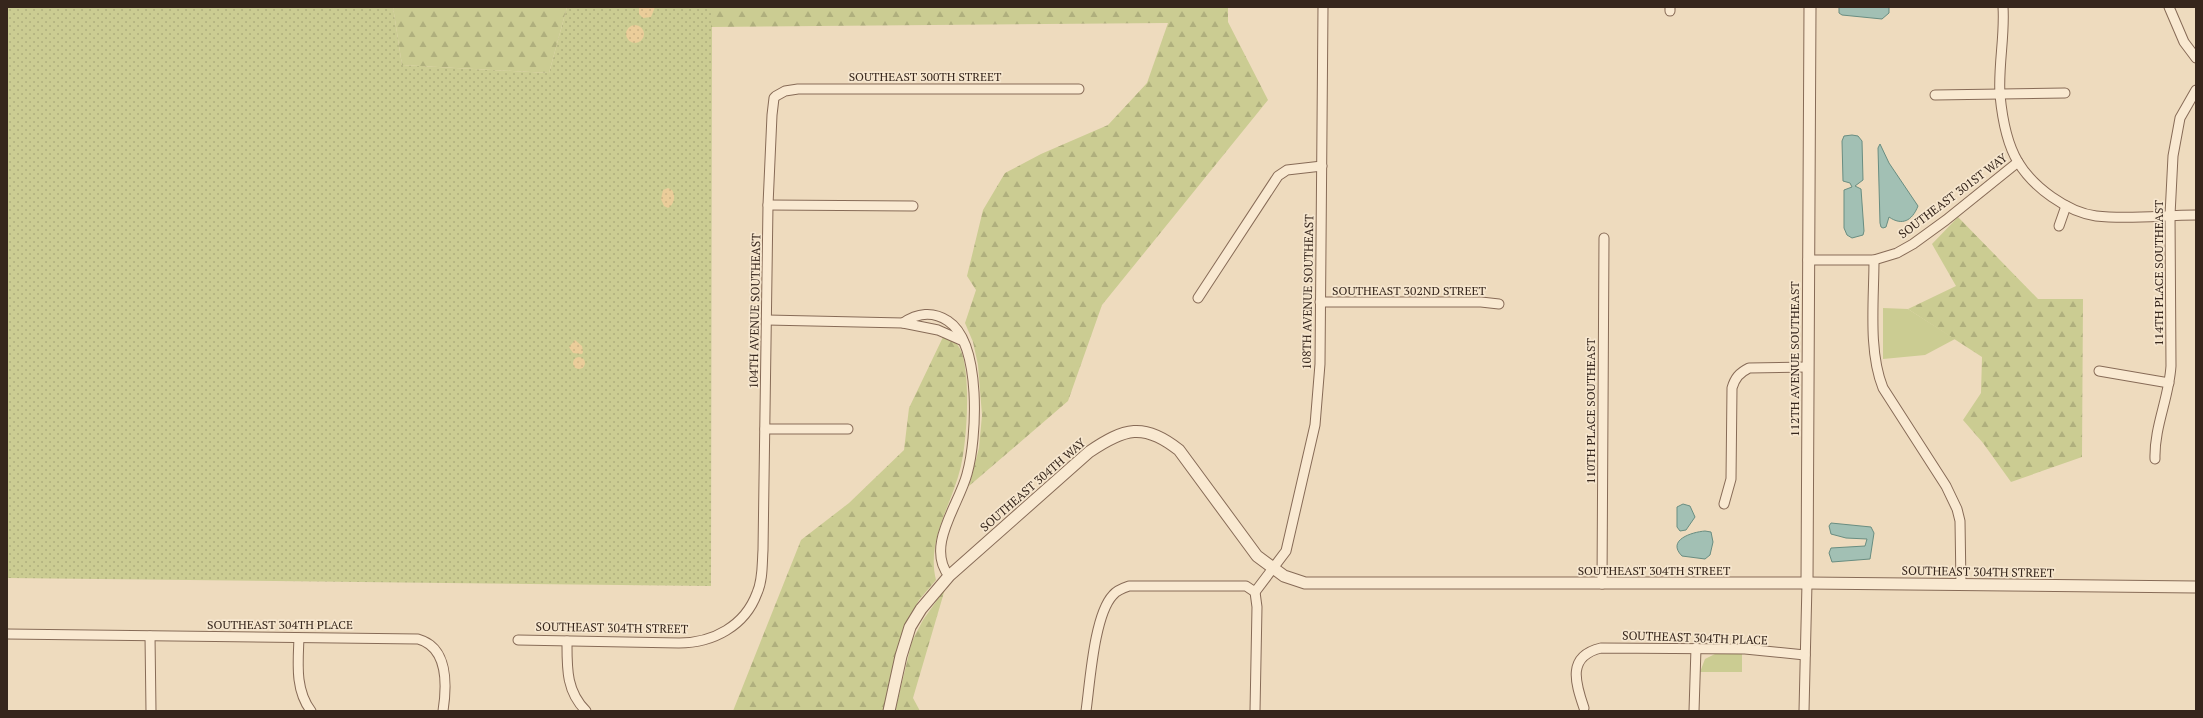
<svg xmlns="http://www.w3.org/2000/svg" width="2203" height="718" font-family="'PT Serif',serif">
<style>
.grass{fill:url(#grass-dots)}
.forest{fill:url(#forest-firs)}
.sand{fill:url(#sand-dots)}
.park{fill:#cbcc92}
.water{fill:#a2c0b4;stroke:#698d81}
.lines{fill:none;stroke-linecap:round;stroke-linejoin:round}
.minor-casing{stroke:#876b57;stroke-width:11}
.tertiary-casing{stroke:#876b57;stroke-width:13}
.minor{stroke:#f9e9d1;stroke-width:9}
.tertiary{stroke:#f9e9d1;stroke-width:11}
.labels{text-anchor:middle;stroke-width:3.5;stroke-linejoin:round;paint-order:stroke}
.street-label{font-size:12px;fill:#36261c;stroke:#f6e6ce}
</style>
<defs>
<pattern id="grass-dots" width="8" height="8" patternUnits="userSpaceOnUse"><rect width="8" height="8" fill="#cbcc92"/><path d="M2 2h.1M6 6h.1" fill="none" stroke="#afaf7d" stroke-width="1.8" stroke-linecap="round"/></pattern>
<pattern id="forest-firs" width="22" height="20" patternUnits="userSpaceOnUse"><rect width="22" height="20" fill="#cbcc92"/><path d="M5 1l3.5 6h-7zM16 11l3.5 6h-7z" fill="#afaf7d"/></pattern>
<pattern id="sand-dots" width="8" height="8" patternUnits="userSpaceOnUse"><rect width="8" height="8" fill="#ebcd9a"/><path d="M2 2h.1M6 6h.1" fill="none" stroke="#cab084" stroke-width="1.8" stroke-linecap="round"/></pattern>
</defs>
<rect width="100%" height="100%" fill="#eedbbe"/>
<!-- grass -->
<path class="grass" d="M7,7h386l9,58 147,8 18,-66h145l-1,579 -704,-8z"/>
<!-- forest -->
<g class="forest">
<path d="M393,7h174l-18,66 -147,-8z"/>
<path d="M712,7h516v15l40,78 -166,205 -34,96 -99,85 10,-38 3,-33 -4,-50 -5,-23 -8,-19 11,-33 -9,-14 16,-66 22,-37 36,-19 67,-29 39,-42 21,-60 -457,4z"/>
<path d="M1958,217l80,82h45l-1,158 -71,25 -28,-39 -20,-23 18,-27 1,-36 -74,-48 48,-23 -24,-42z"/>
<path d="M944,335c7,4 14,8 17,16 10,24 6,90 0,115 -9,39 -35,74 -25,114l-17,20 -14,26 -20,85h-152l68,-171 48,-37 55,-53 5,-42z"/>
<path d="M945,589l-32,109 7,13h-25l17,-70 11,-21z"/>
</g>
<!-- sand -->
<g class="sand">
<path d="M639,7h16l-4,10 -8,1 -4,-4z"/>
<circle cx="635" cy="34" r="9"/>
<path d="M668,188l4,2c4,6 2,15 -4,18l-4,-2 -3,-7 2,-9z"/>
<path d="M575,340l7,6 1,6 -1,2 -9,-1 -4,-6z"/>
<circle cx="579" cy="363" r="6"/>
</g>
<!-- park -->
<g class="park">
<path d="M1883,308l25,1 47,30 -30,16 -42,4z"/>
<path d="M1717,653l25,1v18h-42l5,-13z"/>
</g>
<!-- water -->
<g class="water">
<path d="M1839,7h50v6l-7,6 -40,-4 -3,-2z"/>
<path d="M1852,135l6,1 4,5 1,39 -8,6 6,3 3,42 -1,4 -11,3 -5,-3 -3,-7v-38l8,-3 -2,-4 -7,-2 -1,-40 2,-5z"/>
<path d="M1880,144l9,19 29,43c-6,15 -16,20 -29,11l-3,10 -3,1 -2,-1 -1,-4 -2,-75z"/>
<path d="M1683,504l7,2 5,11 -9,13 -6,1 -3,-4v-20z"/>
<path d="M1831,523l40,4 3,6 -4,26 -38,3 -3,-9 2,-5 34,-2 2,-7 -21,-1 -15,-4 -2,-8z"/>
<path d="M1705,531l6,1 2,10 -3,13 -5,4 -23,-3c-16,-16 10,-24 23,-25z"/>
</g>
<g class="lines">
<defs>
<g id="minor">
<path d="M2003,7c2,29 -5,59 -3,88 2,21 7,49 18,67 15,25 49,50 78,54 33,4 67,-1 100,-1"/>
<path d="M2169,7l15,35 12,16"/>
<path d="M1670,11v-4"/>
<path d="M1935,95l130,-2"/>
<path d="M768,205l145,1"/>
<path d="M2059,226l7,-20"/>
<path d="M1808,260h66l23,-7 16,-9 33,-24 72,-58"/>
<path d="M1874,260c0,40 -6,91 9,128l63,98 11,23 3,12 1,64"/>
<path d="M1198,298l80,-122 9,-6 35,-4"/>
<path d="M1320,302h161l18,2"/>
<path d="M767,320l136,3 35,7 25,11"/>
<path d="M903,323c14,-10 30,-12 45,-2 34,22 29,118 19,153 -8,31 -42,72 -18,102"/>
<path d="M2099,371l70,12"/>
<path d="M765,429h83"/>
<path d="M2155,459c-1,-32 14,-61 16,-93l-1,-151 3,-59 7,-38 16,-28"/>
<path d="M1724,504l7,-25 1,-91c3,-10 7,-15 17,-20l59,-1"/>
<path d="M1602,584l2,-346"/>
<path d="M1255,592l31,-41 29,-126 5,-61 3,-357"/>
<path d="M1255,592l2,15 -2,104"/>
<path d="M7,634l411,5c30,8 29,46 25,72"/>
<path d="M150,636l1,75"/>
<path d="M299,638c-1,25 -4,52 12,73"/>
<path d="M518,640l161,3c34,0 66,-17 78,-50 6,-13 5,-29 6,-43l5,-345 4,-90 2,-17 2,-2 9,-5 13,-2h281"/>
<path d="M567,641c0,27 -1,50 19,70"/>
<path d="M1584,708c-9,-26 -17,-52 17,-60l144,1 60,6"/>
<path d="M1086,711c4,-28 8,-96 27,-116 4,-5 10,-7 16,-9h117l9,6"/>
<path d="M1694,711l2,-63"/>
<path d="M1804,711l3,-128"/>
</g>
<g id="tertiary">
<path d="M1807,583l3,-576"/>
<path d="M889,711l12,-55 9,-29 11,-18 28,-33 140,-124c35,-24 55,-30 90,-2l78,106 27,20 21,7h502l389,4"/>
</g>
</defs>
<!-- minor casing -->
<use href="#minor" class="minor-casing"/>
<!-- tertiary casing -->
<use href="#tertiary" class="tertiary-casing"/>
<!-- minor -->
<use href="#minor" class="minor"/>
<!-- tertiary -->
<use href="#tertiary" class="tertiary"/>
</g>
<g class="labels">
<!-- street labels -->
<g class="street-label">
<text x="925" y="81">SOUTHEAST 300TH STREET</text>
<text transform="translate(1953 196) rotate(-37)" y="4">SOUTHEAST 301ST WAY</text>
<text transform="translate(2159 273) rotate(-90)" y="4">114TH PLACE SOUTHEAST</text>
<text x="1409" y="295">SOUTHEAST 302ND STREET</text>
<text transform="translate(1308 292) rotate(-89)" y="4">108TH AVENUE SOUTHEAST</text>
<text transform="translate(755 311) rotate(-89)" y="4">104TH AVENUE SOUTHEAST</text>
<text transform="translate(1795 359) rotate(-90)" y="4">112TH AVENUE SOUTHEAST</text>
<text transform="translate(1591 411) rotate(-90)" y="4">110TH PLACE SOUTHEAST</text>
<text transform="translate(1033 485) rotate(-41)" y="4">SOUTHEAST 304TH WAY</text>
<text x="1654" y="575">SOUTHEAST 304TH STREET</text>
<text transform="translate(1978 572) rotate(1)" y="4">SOUTHEAST 304TH STREET</text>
<text x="280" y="629">SOUTHEAST 304TH PLACE</text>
<text transform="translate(612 628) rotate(1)" y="4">SOUTHEAST 304TH STREET</text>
<text transform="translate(1695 638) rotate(2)" y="4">SOUTHEAST 304TH PLACE</text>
</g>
</g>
<!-- border -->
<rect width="2203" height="718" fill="none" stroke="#36261c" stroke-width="16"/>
</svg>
